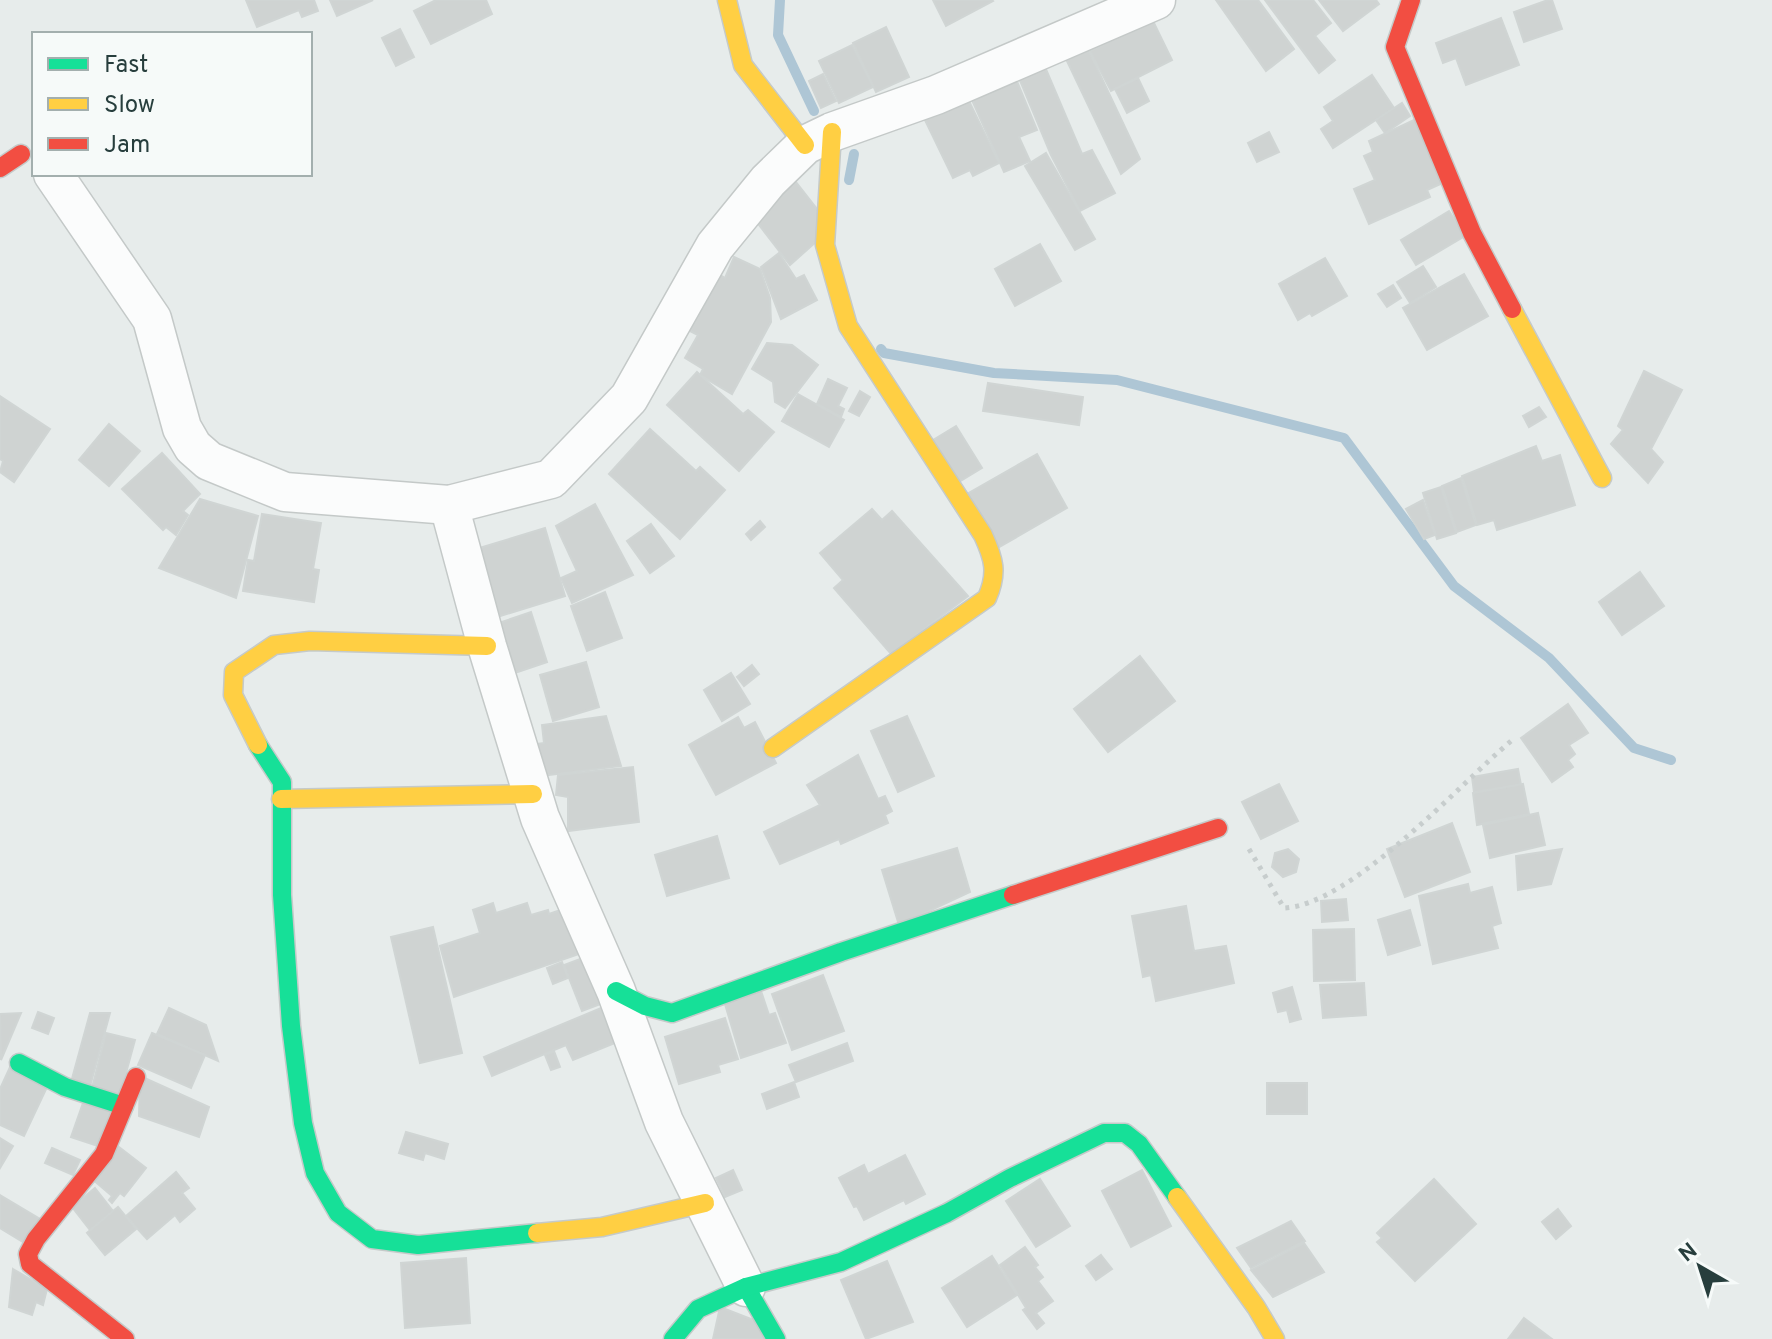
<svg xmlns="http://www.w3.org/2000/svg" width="1772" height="1339" font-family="Overpass,sans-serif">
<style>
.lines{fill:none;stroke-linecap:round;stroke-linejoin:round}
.stream{stroke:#aec6d5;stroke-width:10}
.building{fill:#cfd3d2;stroke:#d0d5d4;stroke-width:2}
.street-casing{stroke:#c4c9c8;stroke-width:41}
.fast-casing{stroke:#c5cac9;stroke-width:21}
.slow-casing{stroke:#c5cac9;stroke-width:21}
.jam-casing{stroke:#c5cac9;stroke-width:21}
.path{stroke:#c7cdcd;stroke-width:5;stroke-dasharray:4 6;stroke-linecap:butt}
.street{stroke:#fbfcfc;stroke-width:38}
.fast{stroke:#16e098;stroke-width:18}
.slow{stroke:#ffcf43;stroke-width:18}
.jam{stroke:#f24e42;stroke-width:18}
</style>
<rect width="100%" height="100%" fill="#e7eceb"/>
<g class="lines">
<!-- stream -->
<g class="stream">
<path d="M780,0l-2,35 36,76"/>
<path d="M849,180l5,-26"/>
<path d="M881,349l3,4 110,20 123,7 227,58 110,148 95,72 85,90 37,12"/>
</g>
</g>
<!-- building -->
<g class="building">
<path d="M246,0h68l4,11 -16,6 -3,-7 -42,17z"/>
<path d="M330,0h43l-36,16z"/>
<path d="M436,0h50l6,14 -61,30 -17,-33z"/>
<path d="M933,0h59l1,1 -47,25z"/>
<path d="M1216,0h42l36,49 -28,22z"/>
<path d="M1265,0h48l18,23 -16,13 20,24 -16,13z"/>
<path d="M1319,0h57l3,4 -36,27z"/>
<path d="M1548,0h4l10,29 -38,13 -10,-30z"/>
<path d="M1501,18l18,47 -53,20 -10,-27 -13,5 -7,-20z"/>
<path d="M1152,19l20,41 -61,31 -21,-40z"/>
<path d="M886,27l23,50 -33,15 -23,-49z"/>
<path d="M400,29l14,28 -18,9 -14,-28z"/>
<path d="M852,45l21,42 -34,16 -20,-42z"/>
<path d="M1088,49l52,110 -19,15 -55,-115z"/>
<path d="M1045,67l37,87 10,-4 23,43 -35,18 -29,-56 -32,-77z"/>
<path d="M823,74l13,27 -15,7 -12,-27z"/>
<path d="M1014,74l23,56 -18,7 11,24 -26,11 -36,-81z"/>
<path d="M1372,75l22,33 -61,40 -12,-19 12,-8 -9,-14z"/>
<path d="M1138,78l11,23 -22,12 -12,-24z"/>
<path d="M966,95l33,68 -26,13 -3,-6 -17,8 -30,-62z"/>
<path d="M1402,103l8,13 -25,17 -9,-13z"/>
<path d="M1416,119l29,63 -18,8 3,7 -61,27 -15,-35 21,-9 -11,-24 9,-4 -4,-11z"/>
<path d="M1269,132l10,20 -22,10 -9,-19z"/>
<path d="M1046,153l49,86 -20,11 -50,-84z"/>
<path d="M796,182l25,32 -4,27 -27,24 -38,-49z"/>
<path d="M1449,211l16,25 -49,29 -15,-25z"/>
<path d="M1040,244l21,37 -46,25 -20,-37z"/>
<path d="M779,253l17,26 8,-4 13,25 -36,19 -20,-52z"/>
<path d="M734,257l26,12 10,29 1,24 -39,72 -32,-19 3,-6 -18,-11 13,-23 -8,-4 30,-56 5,3z"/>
<path d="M1325,258l22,38 -35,20 -2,-3 -12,7 -19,-36z"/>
<path d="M1423,266l13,21 -26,16 -13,-21z"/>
<path d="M1464,274l24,42 -61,34 -24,-42z"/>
<path d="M1393,285l8,13 -14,9 -9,-13z"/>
<path d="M767,343l25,2 26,20 -33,43 -10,-6 -2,-20 -21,-13z"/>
<path d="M1644,371l38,19 -31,59 12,13 -15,21 -37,-39 12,-14 -5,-4z"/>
<path d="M697,372l46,42 5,-4 26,22 -35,39 -72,-66z"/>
<path d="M828,379l19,9 -9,18 6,3 -3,8 -24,-13z"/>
<path d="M988,383l95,14 -4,28 -96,-14z"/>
<path d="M860,391l10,6 -11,19 -10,-5z"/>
<path d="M798,394l46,26 -15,27 -47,-26z"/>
<path d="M0,396l50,33 -36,53 -14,-10 3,-11 -3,-2z"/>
<path d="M1539,407l7,10 -17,10 -6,-11z"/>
<path d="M109,424l31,27 -31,35 -30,-26z"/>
<path d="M956,426l26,42 -23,14 -26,-42z"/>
<path d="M650,429l46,42 4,-4 25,23 -45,49 -71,-65z"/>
<path d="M1536,446l6,15 18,-6 15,50 -78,25 -3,-10 -17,5 -15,-49z"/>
<path d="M162,453l38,41 -17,17 5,4 -12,20 -10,-8 -3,3 -41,-41z"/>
<path d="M1037,454l30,54 -71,41 -31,-54z"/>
<path d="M1461,478l15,47 -19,7 -15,-46z"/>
<path d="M1441,487l15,46 -19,6 -14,-46z"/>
<path d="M200,499l58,17 -22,82 -77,-30z"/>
<path d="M1423,500l12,35 -11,4 -18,-30z"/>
<path d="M595,504l38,71 -61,28 -11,-25 16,-7 -21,-45z"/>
<path d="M872,509l10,11 10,-9 76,85 -77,58 -57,-66 9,-8 -23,-27z"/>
<path d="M262,514l59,9 -8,46 6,1 -5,32 -71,-11 5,-31 6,1z"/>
<path d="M760,521l5,6 -14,13 -5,-6z"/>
<path d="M651,524l23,32 -24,17 -23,-32z"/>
<path d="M545,528l20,68 -71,22 -21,-68z"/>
<path d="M1640,572l24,34 -42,29 -23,-33z"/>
<path d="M605,592l17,46 -35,13 -16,-45z"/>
<path d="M531,612l16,50 -38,13 -16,-50z"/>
<path d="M1140,656l35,45 -67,51 -34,-43z"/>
<path d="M586,662l13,45 -46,14 -13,-46z"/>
<path d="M752,665l7,9 -15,12 -7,-9z"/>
<path d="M731,673l19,31 -28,17 -18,-31z"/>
<path d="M1568,704l20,29 -19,12 6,9 -7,6 5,7 -21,15 -31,-44z"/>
<path d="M606,716l15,50 -87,11 -5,-32 15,-2 -2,-18z"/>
<path d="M907,716l27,60 -36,16 -27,-61z"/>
<path d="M738,717l6,11 11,-6 21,41 -60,32 -27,-50z"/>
<path d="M858,755l20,44 7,-3 7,15 -7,4 3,8 -47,21 -2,-5 -59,25 -16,-32 56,-27 -13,-20z"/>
<path d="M633,767l6,55 -71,9v-34l-12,-2 2,-20z"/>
<path d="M1518,769l3,16 -47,7 -2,-15z"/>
<path d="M1279,784l19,37 -37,18 -19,-37z"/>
<path d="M1523,784l6,30 -52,11 -4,-32z"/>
<path d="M1538,813l7,32 -55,13 -7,-33z"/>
<path d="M1452,823l18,49 -65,25 -18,-48z"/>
<path d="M717,836l12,42 -62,18 -12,-41z"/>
<path d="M957,848l13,44 -71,33 -17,-55z"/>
<path d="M1288,849l11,10 -3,13 -13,5 -11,-10 3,-14z"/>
<path d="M1562,849l-11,35 -33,6 -2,-34z"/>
<path d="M1468,884l2,9 22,-6 9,36 -9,3 6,22 -65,16 -14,-68z"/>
<path d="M1346,899l2,21 -26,2 -1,-21z"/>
<path d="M493,903l3,10 31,-10 4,12 17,-5 1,4 20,-7 16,45 -131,45 -14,-51 40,-13 -7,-23z"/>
<path d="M1186,906l8,45 32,-5 8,37 -78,18 -5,-26 -8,2 -11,-61z"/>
<path d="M1410,910l10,35 -32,10 -10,-35z"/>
<path d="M433,927l29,126 -42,10 -29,-126z"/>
<path d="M1354,929l1,51 -41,1 -1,-51z"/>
<path d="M588,956l18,46 -24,9 -18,-46z"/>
<path d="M562,962l6,16 -15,6 -6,-16z"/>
<path d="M823,975l21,56 -52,19 -20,-56z"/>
<path d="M1364,983l2,32 -43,3 -3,-33z"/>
<path d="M1292,987l9,32 -11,3 -3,-12 -9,2 -5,-19z"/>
<path d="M761,991l8,24 6,-2 11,30 -45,15 -16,-54z"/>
<path d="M169,1008l37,17 12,36 -61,-27z"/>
<path d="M601,1008l14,35 -42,17 -7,-15 -74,31 -8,-19z"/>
<path d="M38,1012l16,6 -6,16 -16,-6z"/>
<path d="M21,1013l-20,47 -1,-46z"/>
<path d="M90,1013h20l-21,77 -19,-4z"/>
<path d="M725,1018l13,41 -20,6 2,7 -41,12 -14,-47z"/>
<path d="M106,1033l29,7 -15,55 -28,-7z"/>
<path d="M152,1033l53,22 -14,33 -53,-23z"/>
<path d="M847,1043l6,18 -57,21 -7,-17z"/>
<path d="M554,1051l6,16 -9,3 -6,-15z"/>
<path d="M10,1067l38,18 -24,51 -24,-11v-36z"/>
<path d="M140,1076l69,31 -10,30 -60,-21z"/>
<path d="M794,1082l5,15 -32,12 -5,-15z"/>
<rect x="1267" y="1083" width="40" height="31"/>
<path d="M83,1103l32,10 -11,35 -33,-11z"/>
<path d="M406,1132l42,12 -4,15 -19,-6 -2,7 -24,-7z"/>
<path d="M0,1138l13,8 -13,22z"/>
<path d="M119,1147l27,21 -22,28 -4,-3 -8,10 -3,-3 3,-4 -20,-17z"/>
<path d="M52,1148l28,12 -7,15 -28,-12z"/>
<path d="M905,1155l20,39 -19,10 -2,-4 -40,20 -7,-14 -3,1 -15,-29 25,-13 4,9z"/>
<path d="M733,1170l9,20 -17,7 -9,-19z"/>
<path d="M1142,1170l29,56 -40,21 -29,-56z"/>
<path d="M176,1172l13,16 -7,5 13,16 -15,13 -5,-7 -28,24 -21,-23z"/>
<path d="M1040,1179l30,47 -34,21 -30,-46z"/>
<path d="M1434,1179l42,45 -61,57 -38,-39 5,-4 -5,-5z"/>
<path d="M95,1188l18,23 -23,19 -18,-23z"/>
<path d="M0,1195l42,25 -14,25 -28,-17z"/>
<path d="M118,1207l18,22 -31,26 -18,-22z"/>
<path d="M1558,1209l13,17 -15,13 -14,-17z"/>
<path d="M1291,1221l14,20 -54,27 -14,-20z"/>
<path d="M1304,1243l20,29 -51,25 -22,-27z"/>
<path d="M1025,1247l13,18 -3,2 8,10 -5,4 15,20 -17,12 8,10 -7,6 -14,-19 3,-2 -26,-43z"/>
<path d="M1101,1255l11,14 -16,11 -10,-14z"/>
<path d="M992,1256l25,39 -50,32 -25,-39z"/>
<path d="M466,1258l4,65 -65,5 -4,-65z"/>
<path d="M887,1261l26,61 -47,17 -25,-59z"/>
<path d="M13,1269l34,20 -4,16 -7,-3 -4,13 -23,-8z"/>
<path d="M720,1307l39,15 10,17h-56z"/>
<path d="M1524,1318l28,21h-44z"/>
</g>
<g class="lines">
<defs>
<g id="street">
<path d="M53,174l99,145 30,109 11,19 16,14 76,31 164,13 102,-26 78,-81 86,-152 53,-65 37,-36 27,-13 104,-37 220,-95"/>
<path d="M449,505l38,141 53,172 76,173 48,131 82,165"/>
</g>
<g id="fast">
<path d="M258,745l24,37v113l9,131 12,97 12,50 23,40 34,26 46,6 119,-12"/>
<path d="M616,991l29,15 27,7 169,-61 172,-57"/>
<path d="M19,1063l46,24 59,19"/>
<path d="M746,1287l30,52"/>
<path d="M673,1339l25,-30 48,-22 95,-25 106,-49 63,-35 94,-45h21l14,11 38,53"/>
</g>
<g id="slow">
<path d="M727,0l16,65 62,80"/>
<path d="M1512,309l90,169"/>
<path d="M258,745l-25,-50 1,-23 40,-27 36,-4 177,5"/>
<path d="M773,748l214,-150c11,-25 7,-39 -4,-63l-135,-209 -23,-81 7,-113"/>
<path d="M281,799l252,-5"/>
<path d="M1177,1197l79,110 19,32"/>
<path d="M537,1233l65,-6 103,-24"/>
</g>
<g id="jam">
<path d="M1411,0l-16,47 77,186 40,76"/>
<path d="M0,168l21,-14"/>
<path d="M1013,895l205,-67"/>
<path d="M125,1339l-95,-75 -2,-10 8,-15 68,-85 32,-77"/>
</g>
</defs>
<!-- street casing -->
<use href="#street" class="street-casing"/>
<!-- fast casing -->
<use href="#fast" class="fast-casing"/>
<!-- slow casing -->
<use href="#slow" class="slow-casing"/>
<!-- jam casing -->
<use href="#jam" class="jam-casing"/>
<!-- path -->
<path class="path" d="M1249,849l35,59c67,-3 175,-123 227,-167"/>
<!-- street -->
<use href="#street" class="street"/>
<!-- fast -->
<use href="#fast" class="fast"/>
<!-- slow -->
<use href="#slow" class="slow"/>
<!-- jam -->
<use href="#jam" class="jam"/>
</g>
<!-- legend -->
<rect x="32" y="32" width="280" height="144" fill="#f6faf9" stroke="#a3afae" stroke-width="2"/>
<rect x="48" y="58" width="40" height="12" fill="#16e098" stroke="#a3afae" stroke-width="2"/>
<text x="104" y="72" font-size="24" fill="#273e3d">Fast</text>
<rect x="48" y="98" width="40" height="12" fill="#ffcf43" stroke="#a3afae" stroke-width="2"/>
<text x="104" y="112" font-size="24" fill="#273e3d">Slow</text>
<rect x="48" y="138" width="40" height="12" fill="#f24e42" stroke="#a3afae" stroke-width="2"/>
<text x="104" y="152" font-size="24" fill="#273e3d">Jam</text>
<!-- north arrow -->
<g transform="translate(1700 1267) rotate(321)" stroke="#f6faf9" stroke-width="6" paint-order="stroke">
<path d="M0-6L14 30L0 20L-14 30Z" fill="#273e3d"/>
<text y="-12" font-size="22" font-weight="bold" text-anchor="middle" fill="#273e3d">N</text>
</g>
</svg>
